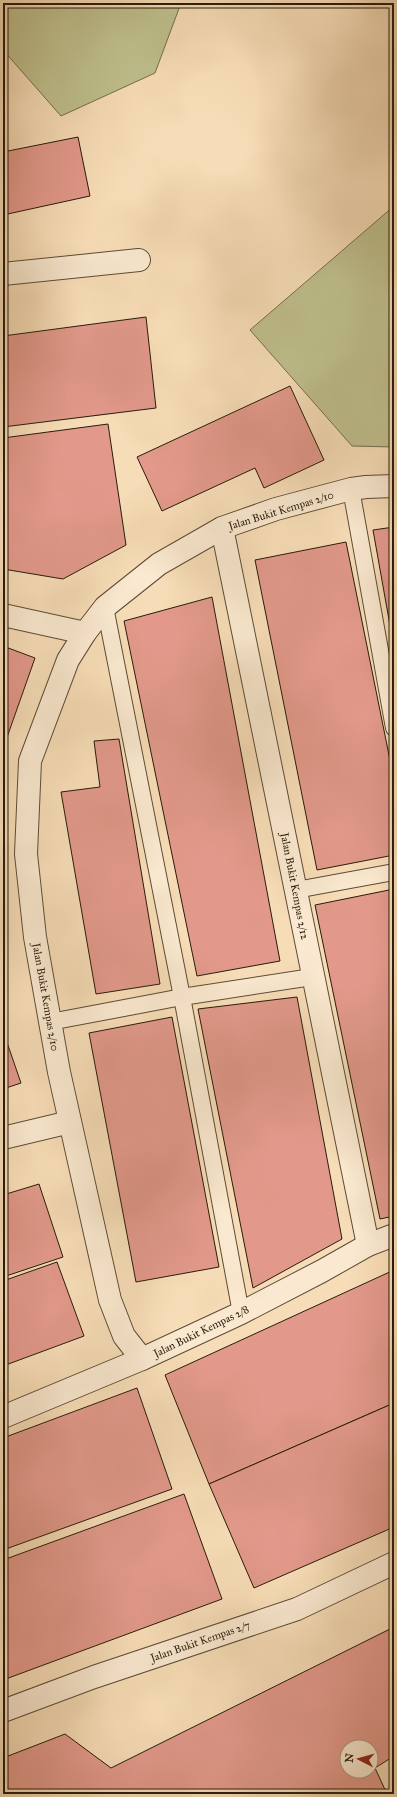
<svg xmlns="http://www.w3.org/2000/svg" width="397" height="1797" font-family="'IM FELL Great Primer',serif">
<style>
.green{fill:#bfc08d;stroke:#746e4c}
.building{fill:#e2998b;stroke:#281b0b;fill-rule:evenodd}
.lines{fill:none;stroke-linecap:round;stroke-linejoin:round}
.lane-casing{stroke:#5c4c36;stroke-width:18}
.street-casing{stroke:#5c4c36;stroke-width:24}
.lane{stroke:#fae9d0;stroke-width:16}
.street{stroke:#fae9d0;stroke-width:22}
.labels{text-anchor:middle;stroke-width:3;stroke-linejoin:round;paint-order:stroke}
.street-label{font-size:11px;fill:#281b0b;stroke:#fae9d0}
</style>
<rect width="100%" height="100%" fill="#f7ddb7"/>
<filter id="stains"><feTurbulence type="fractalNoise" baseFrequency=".005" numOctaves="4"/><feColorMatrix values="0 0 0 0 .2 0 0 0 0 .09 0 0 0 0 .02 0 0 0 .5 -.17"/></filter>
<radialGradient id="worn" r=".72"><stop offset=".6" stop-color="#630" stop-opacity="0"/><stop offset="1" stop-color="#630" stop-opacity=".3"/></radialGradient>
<!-- green -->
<g class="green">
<path d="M3,3h178l-26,70 -94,43 -58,-66z"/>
<path d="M394,206v241l-42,-1 -102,-116z"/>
</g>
<!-- building -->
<g class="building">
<path d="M78,137l12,59 -87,19v-63z"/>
<path d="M146,317l10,91 -153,19v-91z"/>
<path d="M290,386l34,74 -60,28 -9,-20 -93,43 -25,-54z"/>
<path d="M108,424l18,121 -63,34 -60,-10v-131z"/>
<path d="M394,527v121l-21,-118z"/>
<path d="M346,542l48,238v75l-77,15 -62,-310z"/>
<path d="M212,597l68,364 -83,15 -73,-355z"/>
<path d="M3,646l32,12 -30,85h-2z"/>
<path d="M119,739l41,245 -64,10 -35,-202 39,-5 -6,-46z"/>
<path d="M394,889v327l-14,3 -65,-314z"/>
<path d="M297,997l45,242 -89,49 -55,-279z"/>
<path d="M172,1017l47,250 -83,15 -47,-249z"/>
<path d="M3,1031l18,52 -18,6z"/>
<path d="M39,1184l24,73 -60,20v-82z"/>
<path d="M57,1262l27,74 -81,30v-85z"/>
<path d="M394,1270v133l-185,81 -44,-109z"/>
<path d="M137,1388l35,101 -169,61v-112z"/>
<path d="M394,1403v124l-140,61 -45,-104z"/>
<path d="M184,1494l38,105 -219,81v-120z"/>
<path d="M394,1627v129l-19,12 12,26h-384v-36l62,-24 46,34zM347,1747h24v24h-24z"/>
</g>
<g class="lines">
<defs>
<g id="lane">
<path d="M351,489l43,239"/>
<path d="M105,607l77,390 59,316"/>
<path d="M296,890l98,-18"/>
<path d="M50,1022l132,-25 130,-20"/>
</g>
<g id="street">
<path d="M3,274l136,-14"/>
<path d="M222,528l146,717"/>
<path d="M3,615l82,18"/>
<path d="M3,1138l67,-16"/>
<path d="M142,1359l-18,-23 -14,-36 -51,-228 -24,-135 -9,-83 4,-93 38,-101 17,-27 20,-26 54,-43 63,-36 54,-19 75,-20 15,-2 28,-1"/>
<path d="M3,1417l139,-58 99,-46 81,-42 46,-26 26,-10"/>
<path d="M3,1711l91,-34 203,-68 97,-46"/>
</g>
</defs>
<!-- lane casing -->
<use href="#lane" class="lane-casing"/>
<!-- street casing -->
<use href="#street" class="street-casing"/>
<!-- lane -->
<use href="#lane" class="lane"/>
<!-- street -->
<use href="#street" class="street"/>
</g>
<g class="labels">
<!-- street labels -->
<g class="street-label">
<text transform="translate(281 510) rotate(-17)" y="4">Jalan Bukit Kempas 2/10</text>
<text transform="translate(295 886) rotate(79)" y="4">Jalan Bukit Kempas 2/12</text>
<text transform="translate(46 997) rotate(80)" y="4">Jalan Bukit Kempas 2/10</text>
<text transform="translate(201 1331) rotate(-26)" y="4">Jalan Bukit Kempas 2/8</text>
<text transform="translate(200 1641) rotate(-19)" y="4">Jalan Bukit Kempas 2/7</text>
</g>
</g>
<!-- margin -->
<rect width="397" height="1797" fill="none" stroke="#f7ddb7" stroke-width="16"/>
<rect x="4" y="4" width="389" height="1789" fill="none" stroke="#281b0b" stroke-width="2"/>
<rect x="8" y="8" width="381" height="1781" fill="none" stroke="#281b0b"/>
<!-- north arrow -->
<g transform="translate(359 1759) rotate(276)"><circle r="19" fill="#fae9d0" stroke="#a69781"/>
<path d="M0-3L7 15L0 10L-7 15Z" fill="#8f2418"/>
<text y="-6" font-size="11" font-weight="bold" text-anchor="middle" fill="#281b0b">N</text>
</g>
<rect width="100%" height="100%" filter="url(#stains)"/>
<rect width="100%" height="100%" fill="url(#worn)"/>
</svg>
